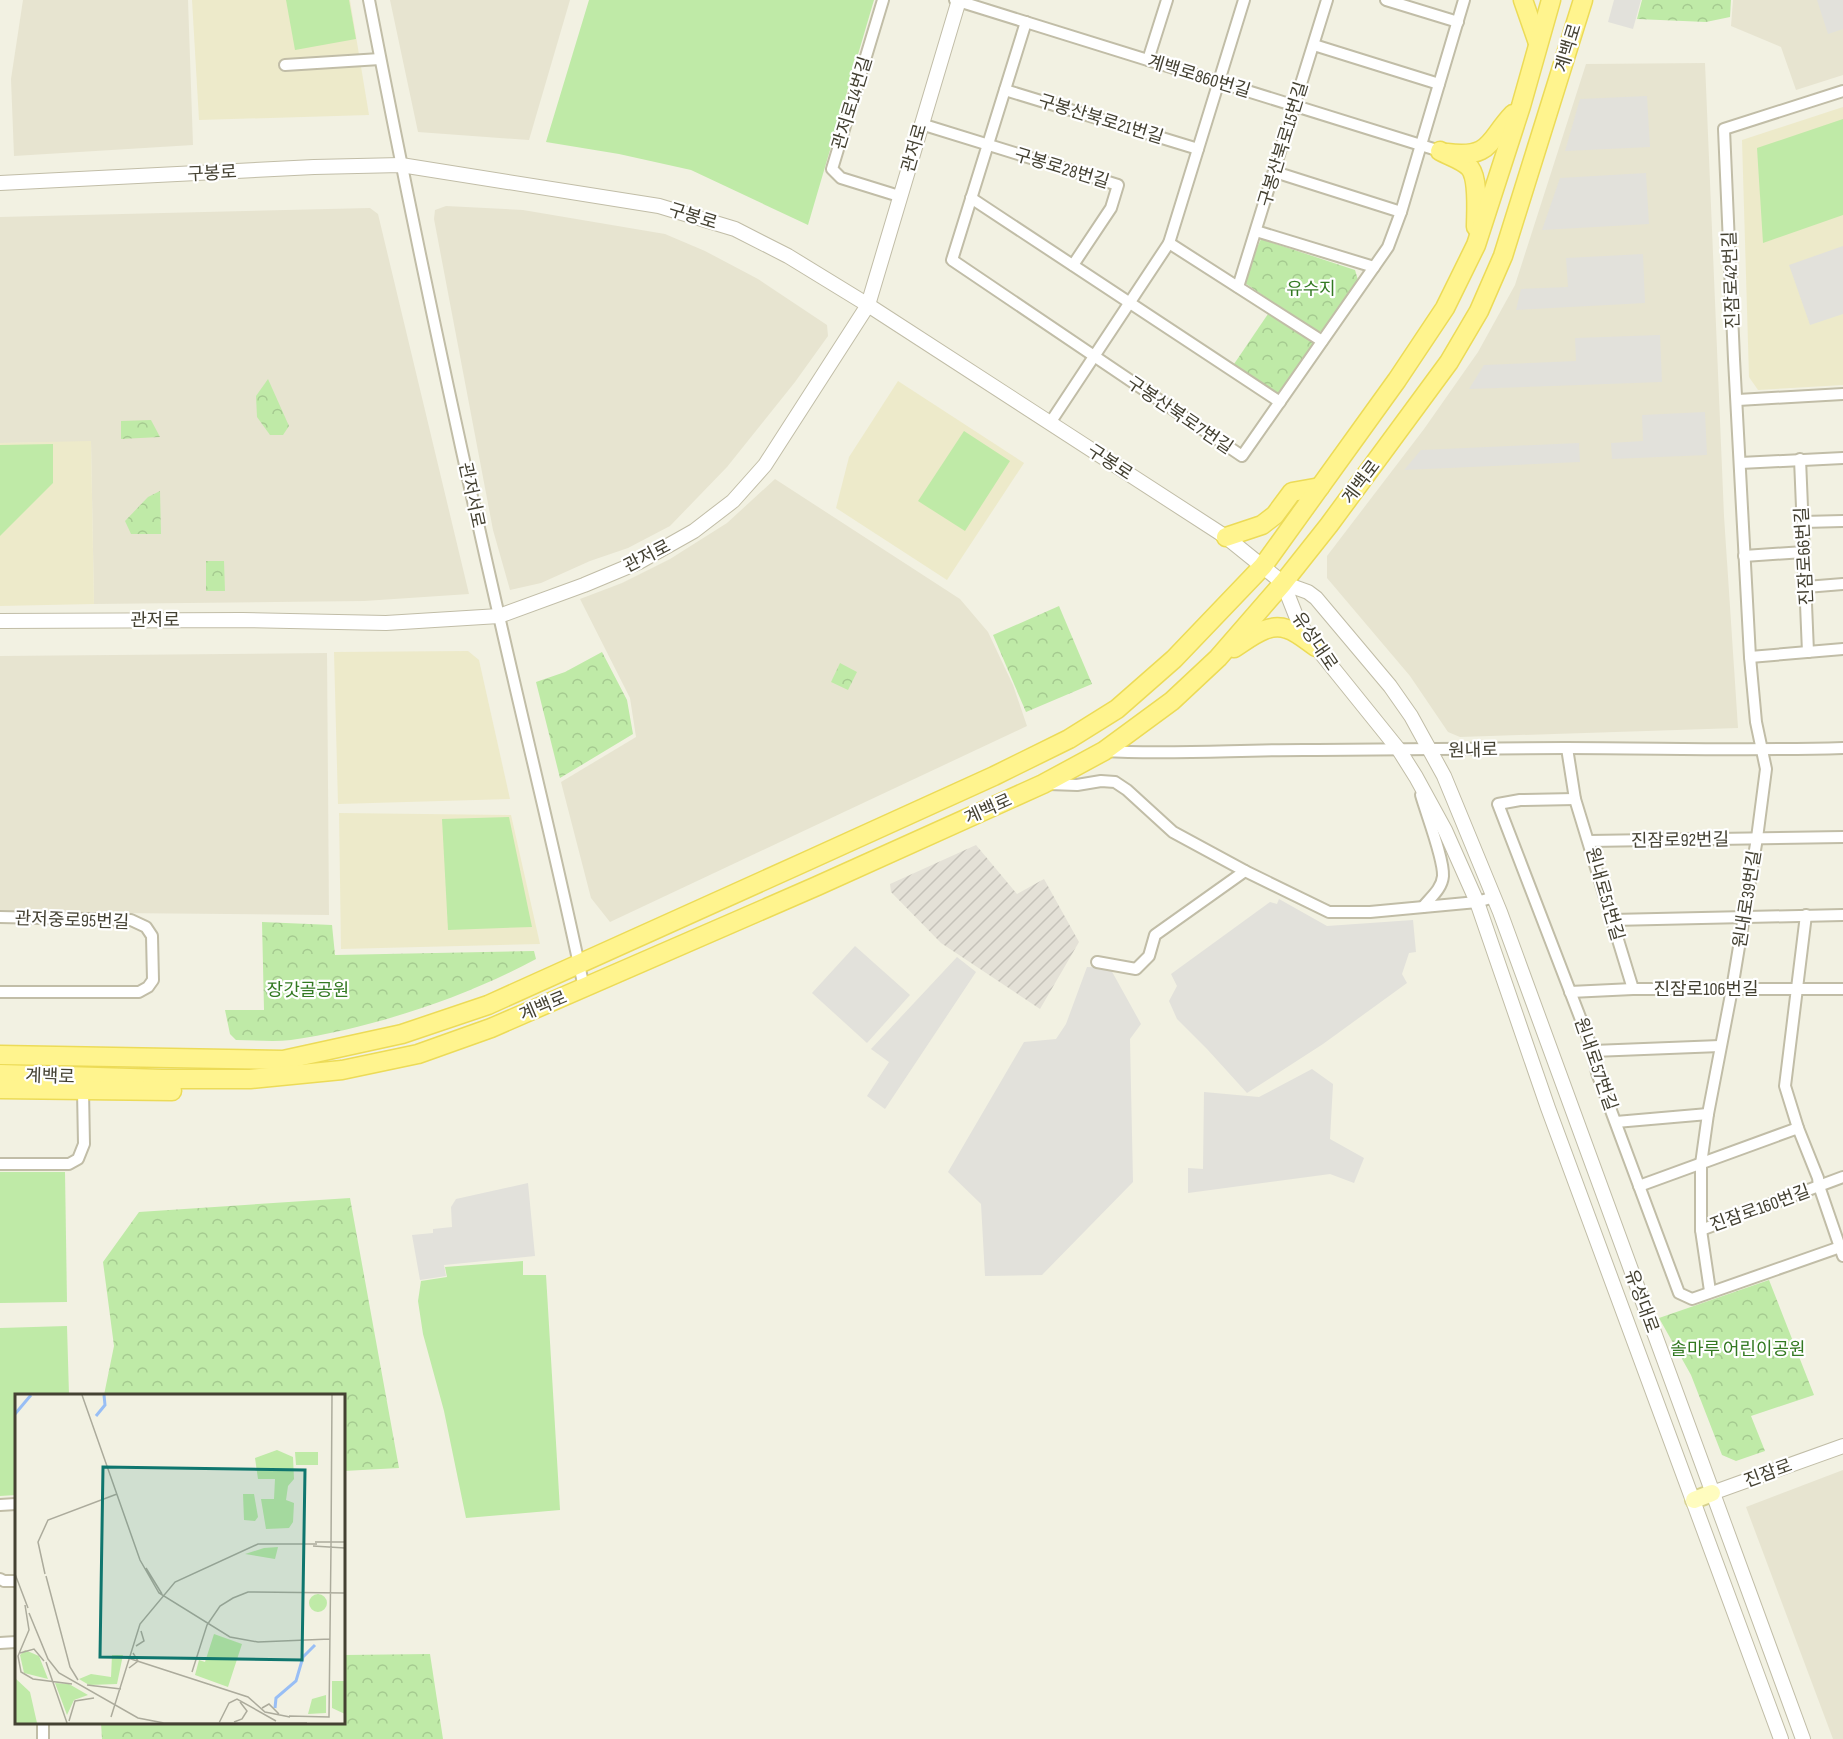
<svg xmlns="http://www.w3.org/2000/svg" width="1843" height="1739" font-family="'Sofia Sans Condensed','Noto Sans KR',sans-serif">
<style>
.residential{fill:#e7e4d0}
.industrial{fill:url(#industrial-furrows)}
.education{fill:#edeaca}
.grass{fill:#bfeaa7}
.forest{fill:url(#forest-crowns)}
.parking{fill:#e2e1db}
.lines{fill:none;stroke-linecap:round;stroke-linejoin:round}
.minor-casing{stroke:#c1bda7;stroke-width:14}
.tertiary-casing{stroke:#c1bda7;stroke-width:16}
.secondary-casing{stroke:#d6d18e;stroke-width:20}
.primary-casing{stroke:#ecdb57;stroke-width:21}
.minor{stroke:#fff;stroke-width:10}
.tertiary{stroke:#fff;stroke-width:14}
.secondary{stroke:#fffcbf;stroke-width:16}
.primary{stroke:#fff48e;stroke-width:18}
.labels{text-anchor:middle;stroke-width:4.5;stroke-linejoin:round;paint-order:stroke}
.street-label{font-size:18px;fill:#444132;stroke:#fff}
.park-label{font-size:18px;fill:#337922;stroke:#fff}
.inset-river{fill:none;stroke:#98bef5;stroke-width:3}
.inset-road{fill:none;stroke:#acab9c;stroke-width:1.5}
.view{fill:#0f766e;fill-opacity:0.15;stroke:#0f766e;stroke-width:3}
.inset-edge{fill:none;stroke:#444132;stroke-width:3}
</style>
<defs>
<pattern id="industrial-furrows" width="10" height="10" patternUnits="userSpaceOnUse" patternTransform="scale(1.5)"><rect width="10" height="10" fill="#e4e1d7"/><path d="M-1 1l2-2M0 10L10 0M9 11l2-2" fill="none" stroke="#c5c2b9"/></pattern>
<pattern id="forest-crowns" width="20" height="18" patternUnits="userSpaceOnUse" patternTransform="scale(1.5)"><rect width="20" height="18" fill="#bfeaa7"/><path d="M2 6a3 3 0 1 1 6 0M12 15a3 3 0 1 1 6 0" fill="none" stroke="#a5ca90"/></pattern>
</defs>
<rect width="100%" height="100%" fill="#f2f1e2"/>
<!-- residential -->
<g class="residential">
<path d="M23,0h165l5,145 -179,11 -3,-77z"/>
<path d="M390,0h180l-41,140 -111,-8z"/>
<path d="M1733,0h110v75l-47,15 -15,-43 -50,-21z"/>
<path d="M1705,63l19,453 14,212 -278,9 -12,-5 -38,-56 -83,-98v-22l97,-127 54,-77 37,-67 71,-221z"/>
<path d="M446,206l77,4 142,24 40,17 53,28 69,46 1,11 -33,46 -68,85 -57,59 -42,22 -38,13 -49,22 -31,7 -17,-60 -59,-311 1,-9z"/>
<path d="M370,208l8,6 91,380 -105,7 -270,3 -3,-162 -91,1v-226z"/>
<path d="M775,479l185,120 28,33 25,53 14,41 -417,196 -19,-24 -30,-116 75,-45 -6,-39 -50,-99 42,-16 48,-24 57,-36z"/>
<path d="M327,653l2,262 -329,-3v-256z"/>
<path d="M1843,1470v269h-10l-87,-232z"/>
</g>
<!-- industrial -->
<path class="industrial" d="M976,845l41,49 27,-15 35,63 -39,67 -99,-66 -50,-51 -1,-8z"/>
<!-- education -->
<g class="education">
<path d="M192,0h158l19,115 -170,5z"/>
<path d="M1843,107v278l-85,5 -9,-13 -7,-237z"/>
<path d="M898,381l126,82 -77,117 -111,-72 13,-51z"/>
<path d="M91,441l3,163 -94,2v-163z"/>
<path d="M468,651l11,9 31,139 -172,5 -4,-152z"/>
<path d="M339,813l172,2 29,129 -199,5z"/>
</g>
<!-- grass -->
<g class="grass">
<path d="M286,0h63l7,39 -61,11z"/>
<path d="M589,0h285l-66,225 -117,-55 -72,-16 -73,-12z"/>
<path d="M1843,119v96l-80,28 -6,-95z"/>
<path d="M964,431l46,30 -45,70 -47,-30z"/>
<path d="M53,444v39l-53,53v-91z"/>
<path d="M509,817l23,110 -84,3 -6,-111z"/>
<path d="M0,1172h65l2,130 -67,1z"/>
<path d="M523,1261v14h23l14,235 -94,8 -22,-107 -21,-77 -5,-33 3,-20 26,-4 -2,-10z"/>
<path d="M67,1326l2,69 -53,1v99l-16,1v-168z"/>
</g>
<!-- forest -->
<g class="forest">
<path d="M1642,0h89l-1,17 -24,5 -69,-3z"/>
<path d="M1261,239l94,31 3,10 -36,51 -6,1 -74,-51z"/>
<path d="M1270,311l47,30 -37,56 -48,-30z"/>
<path d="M268,379l21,47 -6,9h-13l-13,-18 -1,-21z"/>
<path d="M151,420l9,17 -39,2v-18z"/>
<path d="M160,491l1,43h-30l-6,-13 23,-24z"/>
<path d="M206,561h18l1,30h-19z"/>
<path d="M1059,606l33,78 -66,28 -33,-77z"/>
<path d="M602,652l25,48 6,34 -73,44 -24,-96 29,-10z"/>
<path d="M840,663l17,9 -9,18 -17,-8z"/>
<path d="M262,922l70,3 3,30 199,-4 2,8c-73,39 -163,69 -245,81 -18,2 -37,0 -55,0l-6,-6 -5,-24h39z"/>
<path d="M350,1198l49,270 -55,3v-75l-240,-1 10,-49 -11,-84 36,-50z"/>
<path d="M1769,1280l45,115 -63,21 14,35 -29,10 -14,-6 -31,-80 -32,-57z"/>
<path d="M430,1654l13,85h-341l-1,-16 243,-1v-67z"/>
</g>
<!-- parking -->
<g class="parking">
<path d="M1614,0h27l-8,29 -25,-7z"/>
<path d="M1817,0h26v29l-15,5z"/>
<path d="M1647,96l3,51 -85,4 15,-52z"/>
<path d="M1646,173l3,51 -107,6 18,-52z"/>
<path d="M1843,246v68l-33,11 -21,-60z"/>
<path d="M1643,254l2,49 -129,7 5,-21 47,-2 -2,-29z"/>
<path d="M1660,335l2,47 -193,7 15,-24 92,-4 -1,-23z"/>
<path d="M1705,412l2,43 -95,4 -1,-16 32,-2 -1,-26z"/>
<path d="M1579,443l1,19 -176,8 17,-20z"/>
<path d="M1279,899l48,27 86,-6 3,32 -7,1 -7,21 5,9 -84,61 -76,49 -40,-44 -30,-30 -8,-18 8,-15 -6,-12 99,-72 7,2z"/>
<path d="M855,946l55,49 -43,48 -55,-50z"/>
<path d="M957,957l19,15 -91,137 -18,-13 22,-34 -18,-13z"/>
<path d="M1087,967l23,1 31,56 -11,15 3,143 -91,93 -57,1 -4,-72 -33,-32 76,-130 32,-3 10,-15z"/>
<path d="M1312,1069l21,15 -3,55 34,19 -10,25 -24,-9 -142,19v-25l15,1 1,-77 55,5z"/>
<path d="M528,1183l7,73 -91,9 2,11 -26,4 -8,-45 21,-2v-4l19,-2 -1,-20 5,-8z"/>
</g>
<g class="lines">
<defs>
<g id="minor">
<path d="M369,0c40,206 83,412 130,616 28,124 59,247 85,372"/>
<path d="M883,0l-51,169 9,9 58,18"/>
<path d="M955,0l485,151"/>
<path d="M1386,0l72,22"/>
<path d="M1026,22l-74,238 290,196 146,-209 13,-35 63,-212"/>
<path d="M1314,45l125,39"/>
<path d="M1148,60l19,-60"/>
<path d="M285,65l95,-6"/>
<path d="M1005,90l193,59"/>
<path d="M921,124l197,61 -7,23 -38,57"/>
<path d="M1275,172l126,40"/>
<path d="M971,198l309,204"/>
<path d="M1256,231l118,36"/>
<path d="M1169,243l153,98"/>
<path d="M1238,287l89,-287"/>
<path d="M1738,400l105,-6"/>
<path d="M1050,423l119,-180 75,-243"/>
<path d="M1800,459l8,193"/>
<path d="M1740,463l103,-5"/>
<path d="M1803,522l40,-1"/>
<path d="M1744,556l60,-4"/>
<path d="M1806,587l37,-3"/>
<path d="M1750,657l93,-8"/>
<path d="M1567,748l8,51 58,190"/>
<path d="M1104,751c71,4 142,-2 213,-1 83,0 166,-1 249,-2 93,0 185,3 277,0"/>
<path d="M1049,784l28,1 24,-4 14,1 12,8 46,42 72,39 84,41h41l107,-10 17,-5"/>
<path d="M1421,795c5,18 23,64 22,81 -1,13 -13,22 -20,31"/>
<path d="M1575,799l-55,1 -22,4 95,247 4,22 82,220 13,6 151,-53"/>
<path d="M1589,841l254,-4"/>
<path d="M1806,915l-21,171 13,42 20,50 1,8 24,70"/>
<path d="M0,917l131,3 15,7 6,9 1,44 -5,7 -9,5h-139"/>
<path d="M1612,920l231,-5"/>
<path d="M1097,962l39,7 13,-13 6,-21 90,-64"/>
<path d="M1570,992l63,-3h210"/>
<path d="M1593,1051l127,-5"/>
<path d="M1616,1122l92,-8"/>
<path d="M0,1164h69l9,-5 6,-15 -1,-53"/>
<path d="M1639,1186l159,-58"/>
<path d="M1701,1230l142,-53"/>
<path d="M1710,1291l-9,-61v-66l7,-50 24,-125 25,-151 9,-69 -10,-47 -6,-65 -16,-298 -10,-230 119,-38"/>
<path d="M0,1505l16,-1"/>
<path d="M0,1579l4,2h12"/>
<path d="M0,1643l16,-1"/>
<path d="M43,1722v17"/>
</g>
<g id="tertiary">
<path d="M0,183l314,-16 87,-2 258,41 76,23 53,27 80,49 358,232 57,46 25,9 8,6 74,88 21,30 33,60 56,136 303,827"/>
<path d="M1283,583l15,38 18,26 83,103 17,27 29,53 32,72 71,206 233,631"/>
<path d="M0,621l242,-1 144,3 113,-7 85,-31 55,-23 55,-31 39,-30 32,-36 103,-160 91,-305"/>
<path d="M1712,1493l131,-47"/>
</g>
<path id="secondary" d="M1694,1500l18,-7"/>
<g id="primary">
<path d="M1523,0l15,43"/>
<path d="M1440,151c9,5 23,9 30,17 9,12 6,44 6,59"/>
<path d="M1447,153c45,6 41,-13 66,-39"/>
<path d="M1226,537l36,-12 13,-10 17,-23 28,-5"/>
<path d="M1234,648c16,-10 34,-26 53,-19 10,3 20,12 29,18"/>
<path d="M0,1055l283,5 119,-26 86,-29 319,-144 187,-85 75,-37 48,-30 57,-50 89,-93 134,-186 48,-72 31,-63 45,-139 30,-106"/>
<path d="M0,1074l162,5h88l92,-9 76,-16 73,-26 326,-142 226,-102 61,-33 68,-50 46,-43 65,-75 46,-58 120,-163 30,-51 24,-55 80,-256"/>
<path d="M0,1089l172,2"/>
</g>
</defs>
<!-- minor casing -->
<use href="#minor" class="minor-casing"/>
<!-- tertiary casing -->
<use href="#tertiary" class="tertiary-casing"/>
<!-- secondary casing -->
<use href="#secondary" class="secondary-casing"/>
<!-- primary casing -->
<use href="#primary" class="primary-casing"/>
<!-- minor -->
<use href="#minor" class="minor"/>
<!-- tertiary -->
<use href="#tertiary" class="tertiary"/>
<!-- secondary -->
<use href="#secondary" class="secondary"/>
<!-- primary -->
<use href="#primary" class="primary"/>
</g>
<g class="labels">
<!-- street labels -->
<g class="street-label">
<text transform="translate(1568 48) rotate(-73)" y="6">계백로</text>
<text transform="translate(1199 76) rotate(17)" y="6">계백로860번길</text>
<text transform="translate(852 103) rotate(-73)" y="6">관저로14번길</text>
<text transform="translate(1101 119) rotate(17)" y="6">구봉산북로21번길</text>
<text transform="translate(1283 144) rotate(-73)" y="6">구봉산북로15번길</text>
<text transform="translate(914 148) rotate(-74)" y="6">관저로</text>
<text transform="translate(1062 168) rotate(17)" y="6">구봉로28번길</text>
<text transform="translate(212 173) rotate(-3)" y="6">구봉로</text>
<text transform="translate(693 216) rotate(17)" y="6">구봉로</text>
<text transform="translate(1731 280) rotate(-92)" y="6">진잠로42번길</text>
<text transform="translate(1180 415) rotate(34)" y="6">구봉산북로7번길</text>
<text transform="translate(1110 462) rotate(33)" y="6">구봉로</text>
<text transform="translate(1361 482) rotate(-53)" y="6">계백로</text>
<text transform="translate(472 495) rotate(78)" y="6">관저서로</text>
<text transform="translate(647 556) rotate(-27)" y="6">관저로</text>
<text transform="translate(1804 556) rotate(-93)" y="6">진잠로66번길</text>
<text x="155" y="626">관저로</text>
<text transform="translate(1315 641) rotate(56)" y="6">유성대로</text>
<text transform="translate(1473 750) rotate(-1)" y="6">원내로</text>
<text transform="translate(988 809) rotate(-24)" y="6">계백로</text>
<text transform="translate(1680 840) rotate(-1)" y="6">진잠로92번길</text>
<text transform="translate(1605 894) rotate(74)" y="6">원내로51번길</text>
<text transform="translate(1747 899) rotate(-81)" y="6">원내로39번길</text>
<text transform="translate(72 920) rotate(2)" y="6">관저중로95번길</text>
<text x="1706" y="995">진잠로106번길</text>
<text transform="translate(543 1006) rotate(-23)" y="6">계백로</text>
<text transform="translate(1596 1064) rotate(71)" y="6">원내로57번길</text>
<text transform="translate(50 1076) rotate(2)" y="6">계백로</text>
<text transform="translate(1760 1208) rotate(-20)" y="6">진잠로160번길</text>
<text transform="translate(1642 1301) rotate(70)" y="6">유성대로</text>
<text transform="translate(1768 1473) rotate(-20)" y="6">진잠로</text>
</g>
<!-- park labels -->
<g class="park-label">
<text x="1311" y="295">유수지</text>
<text x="308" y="996">장갓골공원</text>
<text x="1738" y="1355">솔마루 어린이공원</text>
</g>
</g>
<!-- overview -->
<g transform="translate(15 1394)">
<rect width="330" height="330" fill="#f2f1e2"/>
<path d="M228,100h11l4,23 -3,4 -11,-1zM199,240l28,10 -14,43 -33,-12 4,-15 6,2zM10,256l14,6 9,23 -24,-6 -4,-18zM40,289l14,1 19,11 -14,5 -7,15z" fill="#bfeaa7"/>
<path d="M262,56l16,7 1,22 -6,7 -2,14 8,3 -1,19 -4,6 -23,1 -5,-30h13l1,-20h-17l-3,-21zM280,58h23v13h-22zM263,153l-3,12 -30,-5 19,-6zM294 209a9 9 0 1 1 18 0a9 9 0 1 1-18 0ZM97,261h11l-6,29 -28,1 -10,-6 12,-5 20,3zM0,284l15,14 7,31h-22zM317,287h13v33l-13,-6zM311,301v18l-18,1 4,-15z" fill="#bfeaa7"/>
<path class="inset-river" d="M0,20l16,-19M81,22l9,-11 -1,-10M260,314l1,-10 20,-17 7,-24 12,-12"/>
<path class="inset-road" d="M67,1l58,165 19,33 71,44 28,5 72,-3M300,148h30M298,152l32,2M316,153l1,-152M131,174l16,26M0,180l13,34M30,180l-7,-32 10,-22 69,-26M31,182l24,91 8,13M10,211l4,25 -11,26 3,16 12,7 39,5M14,219l19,46 11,14 79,45 26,5h143M121,252l8,-5 -3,-10M5,259l14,-4 10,12M113,264l120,39 17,15 25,5M31,268l21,61M114,274l9,-7 -5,-8M177,278l15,-47 13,-19 13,-8 15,-6 97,1M72,291l34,4M247,314l7,-4 10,10M274,322l40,1 2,-170M96,323l29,-93 35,-42 83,-38h59M54,327l6,-20 19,-3M219,328l8,-3 5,-8 -7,-9M204,329l10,-20 8,-4 39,22"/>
<path class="view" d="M88,73l202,3 -3,190 -202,-3z"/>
<rect width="330" height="330" class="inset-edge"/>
</g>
</svg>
